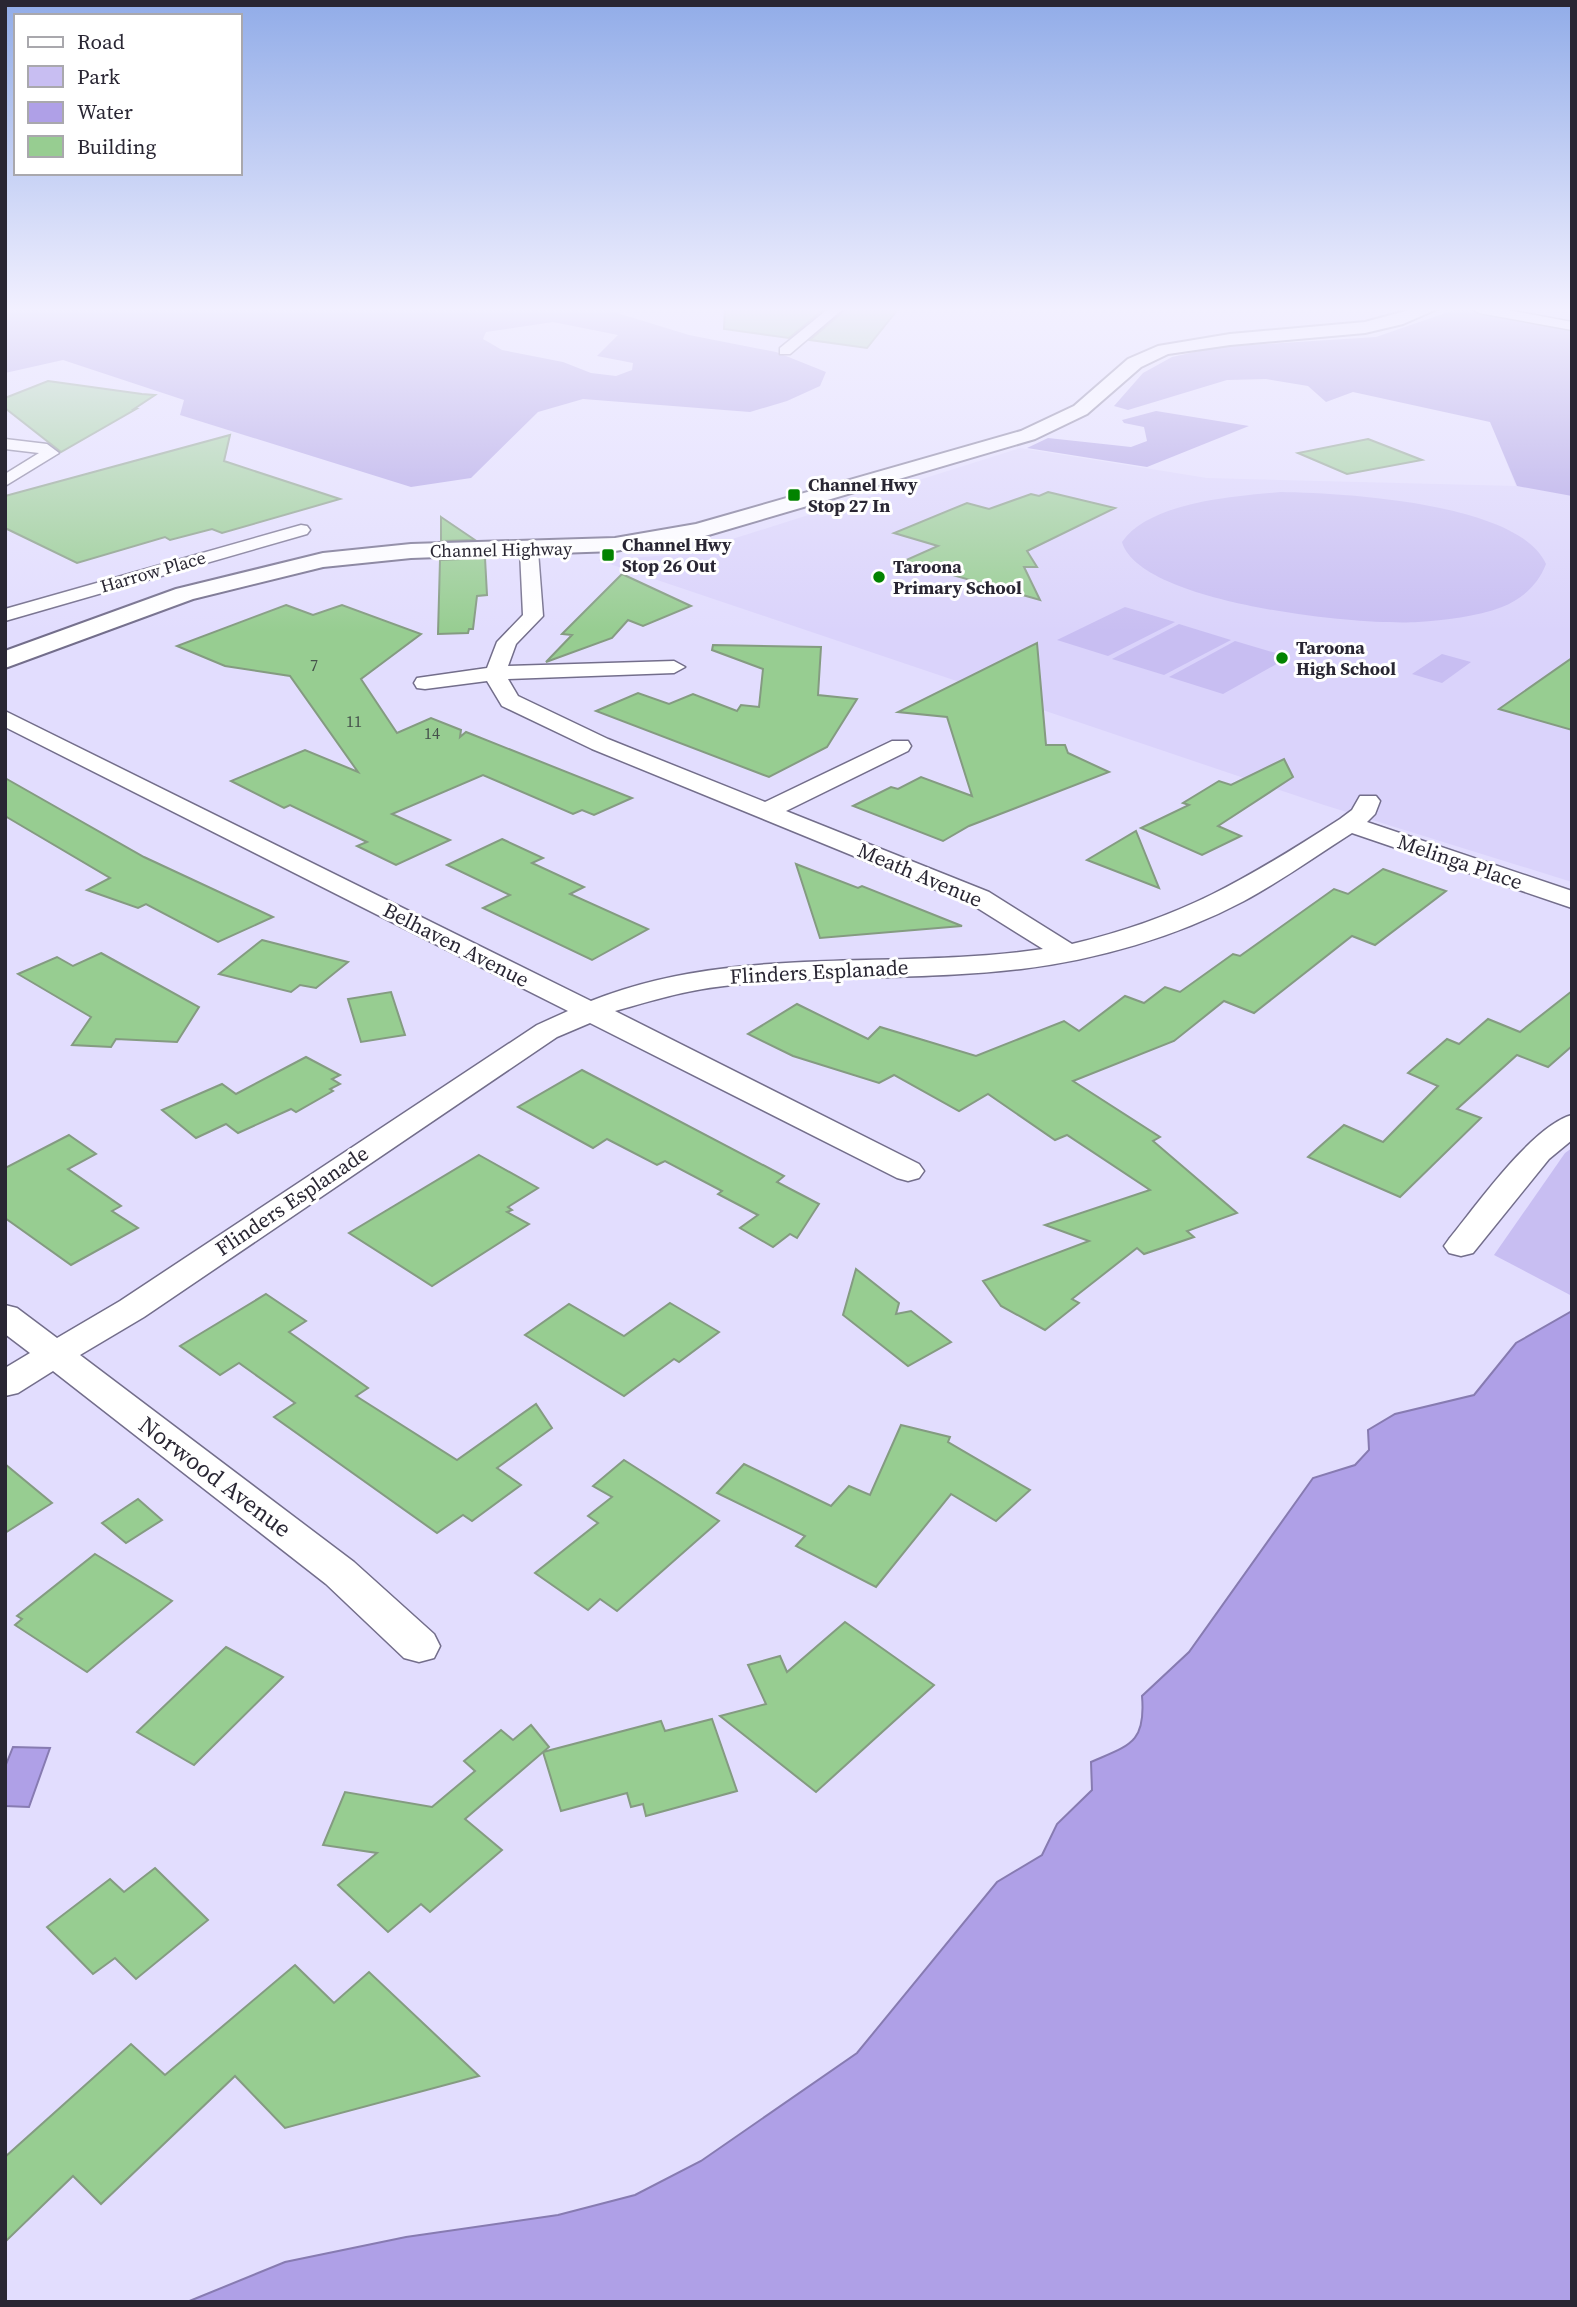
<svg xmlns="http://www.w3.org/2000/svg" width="1577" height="2307" font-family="'Source Serif 4',serif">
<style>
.built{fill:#dad3fb}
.green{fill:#c8bef2}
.forest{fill:#aa9ce2;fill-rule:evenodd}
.water{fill:#afa0e7;stroke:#877bb1;stroke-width:2}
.building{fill:#97cd91;stroke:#849b81;stroke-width:2}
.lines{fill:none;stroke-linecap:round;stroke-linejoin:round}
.minor-casing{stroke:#736e8b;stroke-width:3}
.primary-casing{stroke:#736e8b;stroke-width:4}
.minor{fill:#fff;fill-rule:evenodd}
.primary{fill:#fff;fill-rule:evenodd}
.poi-dot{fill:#028300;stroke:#fff;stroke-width:2.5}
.labels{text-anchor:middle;stroke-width:6;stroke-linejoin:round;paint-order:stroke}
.far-number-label{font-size:16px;fill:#44504a}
.far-poi-label{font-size:18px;font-weight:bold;fill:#292633;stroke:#fff;text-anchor:start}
.far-street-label{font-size:18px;fill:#292633;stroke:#fff}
.street-label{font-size:21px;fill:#292633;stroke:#fff}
.near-street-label{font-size:24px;fill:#292633;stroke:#fff}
</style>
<rect width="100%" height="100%" fill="#e2ddfe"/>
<!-- built -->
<path class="built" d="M1572,427v455l-248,-77 -726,-245 87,-6 335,-106 187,30 309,8 -16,-40z"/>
<!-- green -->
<g class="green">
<path d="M1281,492c59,1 238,10 265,72 -8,21 -24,35 -44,43 -26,10 -57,13 -84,15 -58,4 -278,-18 -296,-80 27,-40 114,-46 159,-50z"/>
<path d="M1125,607l50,15 -67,34 -51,-16z"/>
<path d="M1179,624l52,16 -67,35 -52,-16z"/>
<path d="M1235,641l54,16 -66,37 -54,-17z"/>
<path d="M1442,654l29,8 -29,21 -30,-9z"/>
<path d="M1572,1148v148l-78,-41 71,-102z"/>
</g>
<!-- forest -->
<g class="forest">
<path d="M5,309h599l85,26 87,17 50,20 -6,14 -33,15 -37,11 -167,-13 -45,13 -67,66 -60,9 -231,-72 4,-15 -121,-40 -58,13zM553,322l65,13 -21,21 36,7 -1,7 -16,6 -25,-3 -28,-11 -61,-12 -19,-11 3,-7z"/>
<path d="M1457,309l115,20v167l-55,-10 -27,-64 -137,-30 -27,10 -18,-16 -42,-7 -39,1 -99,30 -14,-4 29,-33 29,-16 45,-10 159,-10z"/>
<path d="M1156,411l93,15 -102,41 -120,-19 21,-10 83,9 16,-6 -3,-14 -20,-4 -2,-3z"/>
</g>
<!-- water -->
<g class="water">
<path d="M1572,1311v991h-1385l98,-40 121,-25 152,-22 77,-20 66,-34 156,-108 140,-171 45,-27 15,-31 35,-34 -1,-28c39,-17 55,-19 51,-66l47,-44 124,-174 42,-13 14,-15 -1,-20 27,-16 79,-19 42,-52z"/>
<path d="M13,1747l37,1 -21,59 -24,-1v-39z"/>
</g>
<!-- building -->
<g class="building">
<path d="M725,309h99l-35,29 -65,-9z"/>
<path d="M846,309h52l-31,39 -57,-8z"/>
<path d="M48,381l94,13 13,1 -21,14h2l-75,43 -56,-44v-10z"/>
<path d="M230,435l-6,26 116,38 -118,34 -10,-4 -42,11 -5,-3 -88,26 -72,-35v-32z"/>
<path d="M1368,439l54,21 -75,14 -49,-21z"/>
<path d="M1048,492l67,16 -88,43 10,16h-13l16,33 -136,-39 34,-15 -44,-13 73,-30 22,6 42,-15 8,2z"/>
<path d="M441,517l34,23 -34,1z"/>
<path d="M485,558l2,37 -10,1 -4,33h-4l-1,4 -30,1 2,-74z"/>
<path d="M622,574l69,32 -48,20 -15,-6 -16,18 -66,24 26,-27 -10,-1z"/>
<path d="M286,605l27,10 29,-10 79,29 -60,45 36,54 34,-15 30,12 -1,7 6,-5 166,66 -38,17 -12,-5 -9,4 -90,-39 -91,39 58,26 -54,25 -39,-19 10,-4 -77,-37 -6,3 -53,-27 74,-31 53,22 -68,-96 -65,-10 -48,-20z"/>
<path d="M1037,643l9,102h19l3,8 41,19 -140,54 -26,15 -90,-35 38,-19 7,2 23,-12 51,19 -25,-79 -49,-5z"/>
<path d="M713,645l108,2 -3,48 39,4 -30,48 -58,30 -173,-66 42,-18 31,11 24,-10 44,17 4,-6 18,2 4,-38 -51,-19z"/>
<path d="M1572,658v72l-73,-21z"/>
<path d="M1284,759l9,18 -75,49 23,10 -39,19 -61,-27 48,-23 -6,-2 36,-22 12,4z"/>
<path d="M5,778l139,79 129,60 -55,25 -72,-38 -8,4 -51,-18 23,-12 -105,-62z"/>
<path d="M1136,831l23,57 -72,-28z"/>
<path d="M502,839l41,19 -11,5 52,24 -14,7 78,35 -56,31 -109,-52 27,-13 -63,-30z"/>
<path d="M796,864l62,24 4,-2 100,40 -142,12z"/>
<path d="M1383,869l63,22 -71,54 -23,-9 -98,77 -30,-12 -50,40 -101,40 87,56 -7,4 84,72 -50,18 7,6 -50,17 -7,-6 -65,51 7,4 -34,27 -44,-24 -18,-25 106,-40 -44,-16 105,-35 -83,-55 -12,5 -67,-46 -29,17 -65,-36 -15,8 -86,-27 -45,-22 49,-30 71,35 12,-12 96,29 88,-35 15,10 46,-35 19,7 21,-16 15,5 53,-38 7,2 94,-67 14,5z"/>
<path d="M262,940l86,22 -32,26 -16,-3 -9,7 -72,-18z"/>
<path d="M101,953l98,54 -22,35 -61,-3 -5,8 -39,-2 19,-28 -73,-43 39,-17 16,9z"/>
<path d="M1572,991v55l-24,21 -31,-12 -60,54 24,9 -81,79 -92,-40 36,-32 39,17 55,-56 -30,-13 39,-34 12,5 29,-25 32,13z"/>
<path d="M391,992l14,43 -44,7 -13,-43z"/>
<path d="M306,1057l34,18 -8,4 8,5 -10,5 3,2 -37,21 -5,-3 -53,24 -12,-9 -30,14 -34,-28 60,-26 14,10z"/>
<path d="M582,1070l202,106 -7,6 42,22 -22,34 -7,-4 -17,13 -33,-19 18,-13 -40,-21 4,-3 -57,-30 -8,4 -50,-26 -14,9 -75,-41z"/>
<path d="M69,1135l27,19 -28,15 53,37 -9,5 26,17 -67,37 -66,-47v-50z"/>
<path d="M479,1155l59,33 -30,19 4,3 -5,2 22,12 -97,62 -83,-53z"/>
<path d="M856,1269l43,34 -3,11 15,-3 40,31 -43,24 -65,-51z"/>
<path d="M266,1294l40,27 -17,11 79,56 -12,8 101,64 79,-56 16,24 -55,40 24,17 -49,36 -9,-6 -26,18 -163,-116 21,-14 -56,-40 -19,12 -40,-29z"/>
<path d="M670,1303l49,29 -40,30 -5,-3 -50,37 -99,-61 44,-31 55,32z"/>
<path d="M901,1425l49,12 -2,5 82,48 -34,31 -45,-27 -75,93 -80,-41 9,-10 -88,-43 27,-29 87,42 18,-20 21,9z"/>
<path d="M624,1460l95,61 -102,90 -17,-12 -12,11 -53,-37 63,-50 -10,-7 24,-19 -19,-11z"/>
<path d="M5,1464l47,39 -47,30z"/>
<path d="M138,1499l24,21 -36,23 -24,-20z"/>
<path d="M95,1554l77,47 -85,71 -72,-47 7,-6 -5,-3z"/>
<path d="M845,1622l89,63 -118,107 -96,-76 46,-12 -18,-39 32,-9 7,16z"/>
<path d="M226,1647l57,30 -89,88 -57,-33z"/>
<path d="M712,1719l25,72 -91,25 -3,-12 -12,3 -4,-14 -66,18 -18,-59 118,-31 4,10z"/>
<path d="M531,1725l18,22 -84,72 37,31 -72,62 -9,-8 -33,28 -50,-47 39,-32 -54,-8 22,-53 87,15 43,-36 -11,-10 37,-31 12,10z"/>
<path d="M155,1868l53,52 -72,59 -21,-21 -22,16 -46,-47 63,-48 14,13z"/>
<path d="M295,1965l39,38 35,-31 110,104 -194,52 -50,-52 -134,128 -28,-28 -68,66v-85l126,-113 34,31z"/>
</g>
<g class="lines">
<defs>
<g id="minor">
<path d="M828,309h15l-53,45h-10v-6z"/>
<path d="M1472,309h30l70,13v8l-93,-17z"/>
<path d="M5,439l42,5 12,9 -54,33v-12l34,-21 -34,-4z"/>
<path d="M301,525l6,1 3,4 -3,4 -302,87v-12z"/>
<path d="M529,545l9,6 5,65 -27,28 -8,22 166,-5 11,6 -11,6 -166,6 10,17 90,43 157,63 127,-61h16l3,5 -3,5 -122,60 203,81 83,52c110,-26 175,-65 268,-125l12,-9 8,-14h16l4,5 -5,13 -8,8 205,69v17l-220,-75c-36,23 -71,48 -108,68 -68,36 -148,59 -223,68 -99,12 -199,5 -297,17 -38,4 -73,15 -109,25l304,153 5,7 -5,7 -11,3 -11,-3 -307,-155 -33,14 -413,280 -64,38 274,207 80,72 6,12 -6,12 -15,4 -15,-4 -78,-74 -273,-213 -35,22 -13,3v-28l25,-15 -25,-19v-29l12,3 40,30 63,-37 417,-276 31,-14 -563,-284v-16l586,290c144,-58 303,-30 452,-52l-72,-45 -379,-155 -90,-43 -15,-25 -62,8 -8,-1 -3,-5 3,-5 70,-10 10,-26 26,-27 -3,-64z"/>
<path d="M1572,1115v25l-23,19 -76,94 -12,3 -12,-3 -5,-7 5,-7c27,-33 84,-114 123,-124z"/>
</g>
<path id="primary" d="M1413,309h24l-34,15 -38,9 -135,12 -62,9 -27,13 -54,47 -52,25 -330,97 -90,15 -204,7 -88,9 -130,32 -188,69v-17l171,-62 147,-36 88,-9 204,-6 81,-14 325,-93 53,-25 54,-47 30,-13 72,-12 135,-12z"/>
</defs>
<!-- minor casing -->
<use href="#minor" class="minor-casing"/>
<!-- primary casing -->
<use href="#primary" class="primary-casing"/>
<!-- minor -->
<use href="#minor" class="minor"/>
<!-- primary -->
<use href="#primary" class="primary"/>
</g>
<!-- sky -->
<linearGradient id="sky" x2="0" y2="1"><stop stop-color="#91ace8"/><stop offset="0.49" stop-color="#f2f0ff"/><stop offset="1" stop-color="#f2f0ff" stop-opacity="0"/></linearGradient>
<rect width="1577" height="632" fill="url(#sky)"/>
<!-- markers -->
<g class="poi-dot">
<rect x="787" y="488" width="14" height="14" rx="3.5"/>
<rect x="601" y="548" width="14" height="14" rx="3.5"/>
<circle cx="879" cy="577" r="7"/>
<circle cx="1282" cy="658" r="7"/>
</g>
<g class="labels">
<!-- far-number labels -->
<g class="far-number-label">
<text x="314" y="671">7</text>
<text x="354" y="727">11</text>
<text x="432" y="739">14</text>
</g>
<!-- far-poi labels -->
<g class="far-poi-label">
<text x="808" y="491">Channel Hwy<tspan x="808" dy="21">Stop 27 In</tspan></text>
<text x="622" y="551">Channel Hwy<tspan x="622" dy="21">Stop 26 Out</tspan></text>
<text x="893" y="573">Taroona<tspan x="893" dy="21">Primary School</tspan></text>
<text x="1296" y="654">Taroona<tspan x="1296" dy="21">High School</tspan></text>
</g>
<!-- far-street labels -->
<g class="far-street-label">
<text transform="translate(501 550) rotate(-1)" y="6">Channel Highway</text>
<text transform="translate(153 572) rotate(-16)" y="6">Harrow Place</text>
</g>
<!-- street labels -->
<g class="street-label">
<text transform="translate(1460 862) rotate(19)" y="7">Melinga Place</text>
<text transform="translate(920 875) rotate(23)" y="7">Meath Avenue</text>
<text transform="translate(456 945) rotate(27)" y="7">Belhaven Avenue</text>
<text transform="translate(819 972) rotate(-3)" y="7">Flinders Esplanade</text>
<text transform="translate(292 1201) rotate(-34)" y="7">Flinders Esplanade</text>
</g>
<!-- near-street labels -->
<g class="near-street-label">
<text transform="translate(215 1477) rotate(37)" y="8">Norwood Avenue</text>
</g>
</g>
<!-- border -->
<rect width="1577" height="2307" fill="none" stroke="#292633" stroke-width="14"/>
<!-- legend -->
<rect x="14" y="14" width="228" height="161" fill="#ffffff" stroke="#a9a8ad" stroke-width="2"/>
<rect x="28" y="37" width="35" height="10" fill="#ffffff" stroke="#a9a8ad" stroke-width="2"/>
<text x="77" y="49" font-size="21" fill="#292633">Road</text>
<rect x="28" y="66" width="35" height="21" fill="#c8bef2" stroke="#a9a8ad" stroke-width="2"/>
<text x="77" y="84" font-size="21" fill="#292633">Park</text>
<rect x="28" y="102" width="35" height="21" fill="#afa0e7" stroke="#a9a8ad" stroke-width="2"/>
<text x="77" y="119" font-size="21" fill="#292633">Water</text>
<rect x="28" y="136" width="35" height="21" fill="#97cd91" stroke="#a9a8ad" stroke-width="2"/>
<text x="77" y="154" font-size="21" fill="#292633">Building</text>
</svg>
